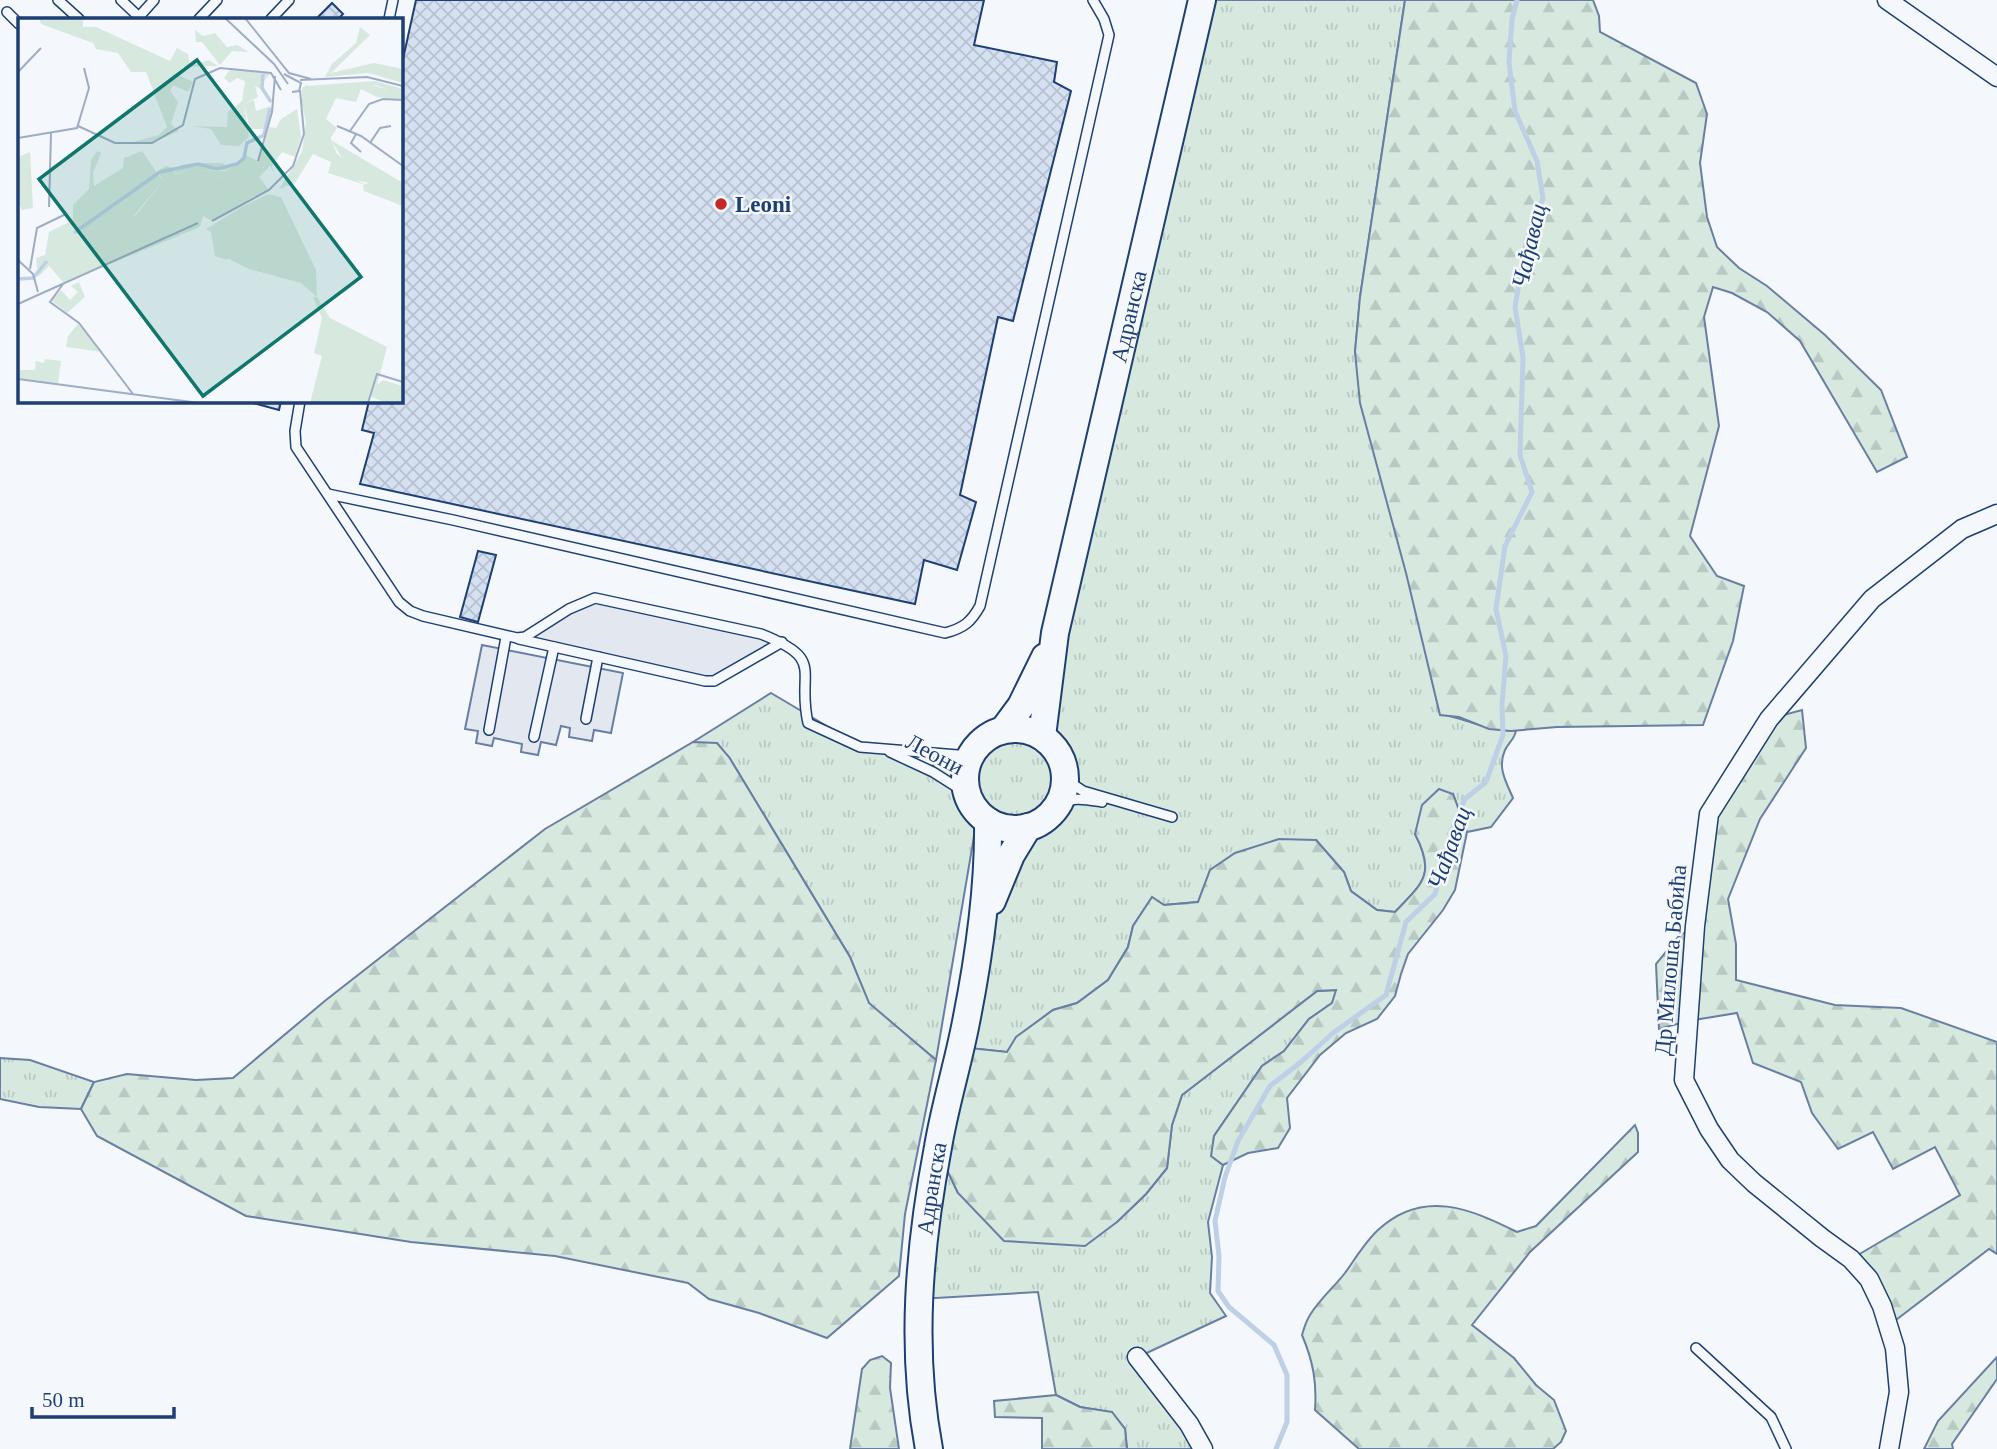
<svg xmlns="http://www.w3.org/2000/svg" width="1997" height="1449" font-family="Georgia,serif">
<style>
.grass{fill:url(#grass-tufts);stroke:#687fa3;stroke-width:2}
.forest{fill:url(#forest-firs);stroke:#687fa3;stroke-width:2}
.parking{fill:#e3e8f0;stroke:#687fa3;stroke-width:2}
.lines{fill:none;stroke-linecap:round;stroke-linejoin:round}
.stream{stroke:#bed0e5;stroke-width:5}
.building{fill:url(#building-cross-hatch);stroke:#1d3f73;stroke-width:2}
.service-casing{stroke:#1d3f73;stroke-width:12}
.minor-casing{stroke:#1d3f73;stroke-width:21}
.primary-casing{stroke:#1d3f73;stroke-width:30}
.service{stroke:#f4f7fb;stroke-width:9}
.minor{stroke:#f4f7fb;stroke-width:18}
.primary{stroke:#f4f7fb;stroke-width:26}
.poi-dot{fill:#c62828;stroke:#f4f7fb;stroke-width:2.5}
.labels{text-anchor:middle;stroke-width:5;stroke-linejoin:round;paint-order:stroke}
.poi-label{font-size:23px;font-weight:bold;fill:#1d3f73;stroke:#f4f7fb;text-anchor:start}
.street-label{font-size:23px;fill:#1d3f73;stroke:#f4f7fb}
.water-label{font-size:24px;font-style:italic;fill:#1d3f73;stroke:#f4f7fb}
.inset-river{fill:none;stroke:#bed0e5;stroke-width:3.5}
.inset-road{fill:none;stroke:#9eadc5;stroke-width:2}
.view{fill:#0f766e;fill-opacity:0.15;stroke:#0f766e;stroke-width:3.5}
.inset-edge{fill:none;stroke:#1d3f73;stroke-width:3.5}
</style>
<defs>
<pattern id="grass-tufts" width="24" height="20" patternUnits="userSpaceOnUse" patternTransform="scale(1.75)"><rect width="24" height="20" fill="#d7e8df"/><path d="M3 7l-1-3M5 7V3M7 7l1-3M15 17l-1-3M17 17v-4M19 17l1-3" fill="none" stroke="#b8c8c3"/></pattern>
<pattern id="forest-firs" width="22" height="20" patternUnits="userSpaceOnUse" patternTransform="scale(1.75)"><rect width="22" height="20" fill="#d7e8df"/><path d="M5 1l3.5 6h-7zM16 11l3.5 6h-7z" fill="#b8c8c3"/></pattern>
<pattern id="building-cross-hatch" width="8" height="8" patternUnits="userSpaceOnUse" patternTransform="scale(1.75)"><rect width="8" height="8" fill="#d5e0f0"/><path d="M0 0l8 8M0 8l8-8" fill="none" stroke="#b6c1d1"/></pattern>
</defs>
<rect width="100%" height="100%" fill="#f4f7fb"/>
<!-- grass -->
<g class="grass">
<path d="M1202,0h203l-45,297 -5,55 85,362c26,4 50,19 76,16 -1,9 -7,12 -11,20 -8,17 1,32 8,48l-22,29 -24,5 -14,-38 -38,40c21,40 8,49 -20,78l-18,-2 -26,-19 -7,-19 -28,-32 -106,31 -12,31 -34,3 -12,-7 -19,28 -5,21 -20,33 -31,23 -24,7 -36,27 -10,15 -47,-5 28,-187 7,-35c81,20 99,-90 15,-97l30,-60z"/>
<path d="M771,693l93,55 33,7 36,16 1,-18 36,3c-7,22 -6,38 8,57l-42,247 -67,-56 -19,-47 -121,-200 -36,-15z"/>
<circle cx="1014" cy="779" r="41"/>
<path d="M1337,990l-5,13 -23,16 -25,32 -22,15 -48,70 -2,20 11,9 -15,57 4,35 -2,36 16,23 -88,41 65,92h-76l-2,-20 -13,-16 -32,-6 -24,-12 -18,-103 -119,7 9,-90 19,-39 11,23 159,29 29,-28 21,-26 5,-43 10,-30 135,-104z"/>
<path d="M0,1058l30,2 64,22 -13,27 -42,-2 -39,-8z"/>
</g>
<!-- forest -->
<g class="forest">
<path d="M1405,0h188l6,16 1,16 96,51 11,31 -7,49 7,54 10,30 22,21 28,18 58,49 56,55 26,67 -30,15 -77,-131 -33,-29 -35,-19 -19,-6 -9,30 15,109 -29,110 27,40 27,10 -11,55 -30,84 -146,2 -46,4 -22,-2 -30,-12 -19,-2 -34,-142 -46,-170 -5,-51 5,-55z"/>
<path d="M1802,710l4,38 -46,71 -32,80 8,45v36l99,25 66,3 96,34v212l-8,-5 -101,77 -37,-67 109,-64 -25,-48 -42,22 -20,-37 -35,17 -26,-36 -11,-31 -48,-19 -16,-50 -49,8 -29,8 -3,-65 22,-27 17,-11 14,-112 60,-95z"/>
<path d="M693,742l24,1 12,14 121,200 19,46 67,57 -31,154 -6,62 -72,62 -68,-25 -50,-14 -21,-16 -133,-27 -144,-14 -165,-26 -149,-80 -16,-27 13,-27 33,-8 69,6 37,-2 93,-78 219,-171z"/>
<path d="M1439,789l14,5 14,38 -12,58 -12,20 -35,44 -7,20 -6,22 -18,23 -31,14 -26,22 -33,43 3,30 -12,20 -30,5 -25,12 -12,-9 3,-20 48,-70 22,-15 25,-32 23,-16 4,-13 -19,1 -135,104 -10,30 -5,43 -21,26 -29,28 -32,24 -81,-5 -46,-48 -11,-23 13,-123 47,5 9,-15 37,-27 24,-7 31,-23 20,-33 5,-21 19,-29 12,8 34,-3 12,-32 25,-17 44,-14 37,1 28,32 7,19 26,19 18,2c28,-29 41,-38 20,-78l7,-29z"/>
<path d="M1635,1125l3,8v19l-108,100 -58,73 42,33 22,27 18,15 12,31 -5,11 -8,7h-194l-44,-39c2,-28 -2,-49 -13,-75 2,-7 4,-14 8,-20 9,-15 24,-28 35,-42 10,-14 20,-31 33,-43 45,-42 93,-21 139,2l19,-6z"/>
<path d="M882,1356l9,7 -1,25 9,61h-49l12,-80 8,-9z"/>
<path d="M1997,1357v22l-45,65 1,5h-29l14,-28z"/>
<path d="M1056,1395l24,12 32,5 13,17 2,20h-85v-31l-47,-1 -1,-16z"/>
</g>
<!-- parking -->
<g class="parking">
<path d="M595,598l187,44 -68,39 -189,-44z"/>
<path d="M482,645l141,28 -12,60 -17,-3 -2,11 -23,-4 1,-9 -9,-2 -5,19 -15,-3 -3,13 -17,-3 1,-8 -28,-6 -2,8 -16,-3 2,-12 -13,-2z"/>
</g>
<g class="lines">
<!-- stream -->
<path class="stream" d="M1276,1449l11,-27v-47l-13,-30 -45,-38 -11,-16 1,-35 -4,-35 10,-44 13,-36 32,-55 31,-24 32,-29 53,-38 20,-73 29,-28 19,-69 11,-26 21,-17 17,-47 -1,-30 4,-49 -10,-47 9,-63 27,-54 -12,-37 3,-97 -8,-51 11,-64 17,-45 -6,-37 -22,-50 -6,-49 3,-43 5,-19"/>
</g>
<!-- building -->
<g class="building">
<path d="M416,0h568l-10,45 83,17 -3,20 17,9 -58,230 -15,-4 -38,178 16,7 -19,68 -33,-10 -9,44 -555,-120 14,-51 -12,-3 7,-29h32v-333z"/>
<path d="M332,3l11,11 -5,5h-22z"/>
<path d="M253,401h28l-2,9 -26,-7z"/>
<path d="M478,551l18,4 -18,67 -18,-5z"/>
</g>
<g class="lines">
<defs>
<g id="service">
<path d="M58,0l21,19"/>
<path d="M121,0l18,17"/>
<path d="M7,12l12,12"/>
<path d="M137,19l17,-19"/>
<path d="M199,19l18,-19"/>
<path d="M271,19l18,-19"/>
<path d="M389,19l4,-19"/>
<path d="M300,401l-5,30 1,16 103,155 11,9 13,5 94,22 8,-1 44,-28 26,-11 166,36c66,26 35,36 47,89l52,24 110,9"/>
<path d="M328,494l125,26 492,113c19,-5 26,-11 35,-27l129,-571 -5,-16 -11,-19"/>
<path d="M519,639l186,42h9l68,-39"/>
<path d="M586,719l12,-62"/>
<path d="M489,730l17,-93"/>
<path d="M534,737l20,-90"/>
<path d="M890,752l43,20 33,21"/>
<path d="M1064,770l7,13 12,8 89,26"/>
<path d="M1057,806c15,-10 27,-7 45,-4"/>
<path d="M1696,1348l75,69 15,32"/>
</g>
<g id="minor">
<path d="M1887,0l110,77"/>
<path d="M1137,1357l52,67 14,25"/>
<path d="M1889,1449l10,-57 -4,-44 -13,-42 -13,-27 -18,-20 -29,-21 -68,-55 -24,-23 -21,-31 -25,-49 11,-154 14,-112 60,-95 103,-120 90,-70 35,-15"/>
</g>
<g id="primary">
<circle cx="1015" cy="779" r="50"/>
<path d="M1004,729l17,-23 24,-49"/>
<path id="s1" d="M1042,736l13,-103 147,-633"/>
<path d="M992,901l19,-46 17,-28"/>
<path id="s2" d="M929,1449c-19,-100 -10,-202 9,-302 7,-42 20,-83 28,-125 13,-65 23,-134 22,-201"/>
</g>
</defs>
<!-- service casing -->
<use href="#service" class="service-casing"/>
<!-- minor casing -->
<use href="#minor" class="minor-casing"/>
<!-- primary casing -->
<use href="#primary" class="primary-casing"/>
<!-- service -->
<use href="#service" class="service"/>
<!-- minor -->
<use href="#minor" class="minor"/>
<!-- primary -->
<use href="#primary" class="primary"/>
</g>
<!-- markers -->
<circle class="poi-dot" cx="721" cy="204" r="7"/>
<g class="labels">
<!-- poi labels -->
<g class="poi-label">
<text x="735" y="212">Leoni</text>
</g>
<!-- street labels -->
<g class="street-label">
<text dy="8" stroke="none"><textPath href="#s1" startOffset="429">Адранска</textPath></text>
<text transform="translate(935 754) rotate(28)" y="8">Леони</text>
<text transform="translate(1670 960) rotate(-85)" y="8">Др Милоша Бабића</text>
<text dy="8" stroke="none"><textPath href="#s2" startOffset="262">Адранска</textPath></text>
</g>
<!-- water labels -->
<g class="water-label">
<text transform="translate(1529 246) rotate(-77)" y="8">Чађавац</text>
<text transform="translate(1449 848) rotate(-70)" y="8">Чађавац</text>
</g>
</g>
<!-- overview -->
<g transform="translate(18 18)">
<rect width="385" height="385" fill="#f4f7fb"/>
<path d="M351,66l17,5 -9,8 -16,-8 -5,13 -20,-4 -10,21 11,9 -7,11 -13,-12 -15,-32v-7l5,-3 7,5zM236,82l2,11 15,-5 -7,23h-14l-6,-25zM251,109l7,1 -2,12 -5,27 -10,10 10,13 -13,8 -21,-24 -9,4 -25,-8 26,1 19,-16 12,6zM313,122l72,43v23l-39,-15 -1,-6 6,-2 -13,-3zM12,134l3,56 -11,2 -4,-8v-45zM148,148l8,2v7l14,-5 18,25 29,5 4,6 -27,15 -9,-5 -3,11 -136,56 -15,-17 -11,11 -2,-19 9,-3 4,-23 26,-13 1,22 7,1 53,-27 27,-34 -5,-10zM224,189l-15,53 -12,-4 -4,-24 -5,-3zM61,264l6,15 -18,16 -16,-13 10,-10 9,10 8,-8 -7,-6zM295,279h4l13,21 57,29 -10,38 6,-5 19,6 1,17h-17l-16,-7 -2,7h-58l12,-47 -8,-3 8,-35zM60,306l25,28 -37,-5 2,-11zM27,341l16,2 -3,23 -40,-5 2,-9h15l1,-9 8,2z" fill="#d7e8df"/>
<path d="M21,0h44v9h13l74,34 7,-13 11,6 2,12 19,-6 9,6 -35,1 -7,7 17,8 -5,10 -15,-7 -3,6 8,11 -7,22 8,7 -27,12 -19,-1 26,-7 8,-8 -21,-55h-15l-13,-19 -22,-4 -3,-6 -52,-19zM342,9l10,8 -39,38 43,-10 29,6v14l-35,-10 -43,4 7,-13 24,-21zM177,12l8,6 12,-3 12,14 10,-2 12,7 -17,-1 -12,14 -18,-23h-6zM213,50l40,5 -8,9 2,9 -10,-5 3,11 -14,7 5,33 -10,9 -18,-1 -10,-16 -19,-3 35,1 1,-15 14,-11 3,-20 -8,-3 -7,5 -6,-5zM357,63l28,8v11l-26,-3 9,-8 -10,-4 -62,5 -9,-4zM289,75l14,26 -4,7 11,6 9,22 17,13 2,13 13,6 -41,-13 3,-11 -18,-8 -18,29 -16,6 23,-37 4,-29 -5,-25zM279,91l4,28 -6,20 -13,-5 -10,14 2,7 -8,-14 10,-31 5,-9zM79,133l4,2 -8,20 1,13 29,-18 1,-10 18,-7 21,30 -33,39 -45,25 -12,-6v-34l16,-16 2,-29zM179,145h26l7,7h-28l23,8 10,-4 15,2 6,9 -3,12 -14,9 -4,-5 -28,-4 -17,-9 -2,-18 -17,5 10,-10zM250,176l13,3 35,73 1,27 -16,-14 -52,-14 -24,-12 17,-50z" fill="#d7e8df"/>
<path class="inset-river" d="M245,56l-1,14 9,14M56,215l86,-61 38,-8 19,5 20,-5 7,-6 3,-15 17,-8 6,-27M0,261l15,-1 14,-17"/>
<path class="inset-road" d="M207,0l49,46 14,20M227,0l44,55 22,6M0,54l23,-24M266,56l17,9 -2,8 -7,1M282,62l67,-3 36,9M60,108l37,17h37l31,-18 12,-46 25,-11 51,5 10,17M319,108l24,10 42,30M332,113l19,-27 14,-5 20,1M338,116l-5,9 10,9M0,120l59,-10 12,-40 -5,-20M352,125l10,-15 11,-2M240,143l14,-49 3,-36M31,189l2,-74M194,203l57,-31 24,-24 11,-32 -4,-44M0,242l15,14 5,18M12,251l7,-41 29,-14M45,266l-13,18 29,21 54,71M0,286l180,-81M0,361l181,24M350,385l9,-29 26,8"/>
<path class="view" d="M179,42l164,217 -158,119 -164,-217z"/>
<rect width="385" height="385" class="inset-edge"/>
</g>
<!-- scale -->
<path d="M32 1407v10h142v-10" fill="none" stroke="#1d3f73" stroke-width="3.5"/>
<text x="42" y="1407" font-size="21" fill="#1d3f73" stroke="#f4f7fb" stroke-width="5" paint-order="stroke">50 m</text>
</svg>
